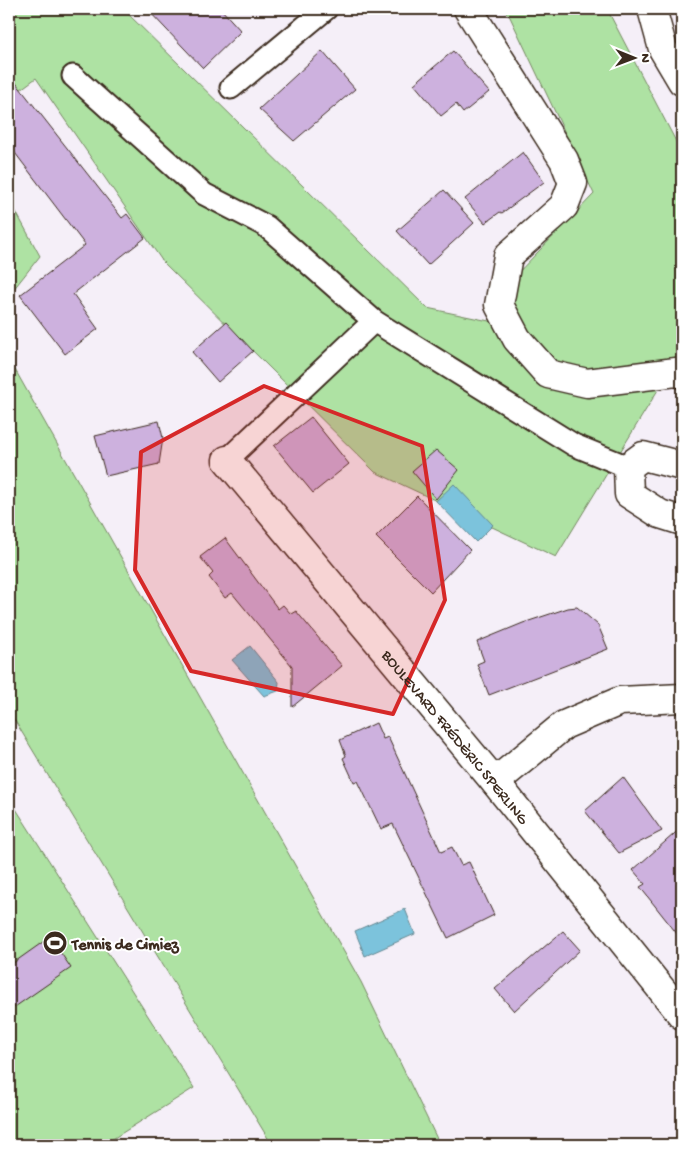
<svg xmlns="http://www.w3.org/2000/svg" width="691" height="1154" font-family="'Gochi Hand',sans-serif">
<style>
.green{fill:#aee2a3;stroke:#748660}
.water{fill:#7cc3dc;stroke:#628690}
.building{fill:#cdb1de;stroke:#3b2a1e}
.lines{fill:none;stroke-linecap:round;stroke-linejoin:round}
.service-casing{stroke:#3b2a1e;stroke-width:25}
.minor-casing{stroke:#3b2a1e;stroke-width:31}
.service{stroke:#fff;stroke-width:21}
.minor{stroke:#fff;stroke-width:28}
.marked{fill:#d62828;fill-opacity:0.2;stroke:#d62828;stroke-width:4;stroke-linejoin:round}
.labels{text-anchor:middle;stroke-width:4;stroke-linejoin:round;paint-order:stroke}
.street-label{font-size:16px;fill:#3b2a1e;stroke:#fff}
.poi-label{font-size:16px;font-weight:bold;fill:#3b2a1e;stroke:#fff;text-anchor:start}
</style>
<rect width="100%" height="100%" fill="#f5eff8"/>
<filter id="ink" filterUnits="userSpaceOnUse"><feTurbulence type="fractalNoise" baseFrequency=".02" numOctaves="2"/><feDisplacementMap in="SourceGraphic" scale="10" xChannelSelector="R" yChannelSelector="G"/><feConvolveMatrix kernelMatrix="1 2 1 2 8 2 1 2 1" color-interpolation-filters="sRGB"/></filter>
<g filter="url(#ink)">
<!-- green -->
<g class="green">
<path d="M9,9h114l304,299 86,18 -3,-45 84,-87 -84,-177 -7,-8h104l75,144v211l-7,-2 -119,195 -181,-85 -212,-210 -127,-184 -27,20z"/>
<path d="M9,199l31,57 -31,39z"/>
<path d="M9,359l352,623 79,163h-168l-263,-434z"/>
<path d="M9,798l185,290 -91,57 -94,-1z"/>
</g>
<!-- water -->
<g class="water">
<path d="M454,484l39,41 -17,17 -40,-41z"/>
<path d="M250,646l29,36 -1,9 -14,5 -32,-36z"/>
<path d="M405,909l10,25 -50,22 -10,-25z"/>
</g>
<!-- building -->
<g class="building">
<path d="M147,9h74l20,22 -38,37z"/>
<path d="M322,51l33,38 -61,52 -35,-32z"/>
<path d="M453,51l36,41 -26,21 -7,-9 -15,12 -27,-32z"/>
<path d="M9,74l113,144 5,-4 18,24 -72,56 25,35 -33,25 -45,-59 65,-50 -76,-100z"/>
<path d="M523,152l21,30 -42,31 -2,-1 -15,11 -20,-24z"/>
<path d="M444,190l30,33 -46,42 -31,-34z"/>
<path d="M226,322l27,29 -35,31 -26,-30z"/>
<path d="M311,417l38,47 -36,29 -39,-47z"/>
<path d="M159,421l4,17 -4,26 -53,12 -11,-40z"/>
<path d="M436,450l23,20 -23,29 -24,-28z"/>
<path d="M417,496l53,54 -39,42 -55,-55z"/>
<path d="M225,538l53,71 5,-4 8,9 5,-3 46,55 -50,41v-41l-60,-73 -7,5 -16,-21 4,-4 -13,-16z"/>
<path d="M577,607l21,18 10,24 -119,46 -12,-31 7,-3 -7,-19 46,-19 45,-15z"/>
<path d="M376,723l7,16 5,-2 53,115 11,-5 9,18 8,-3 25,53 -46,23 -55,-114 -12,5 -23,-48 -4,1 -11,-24 3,-2 -6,-16z"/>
<path d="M623,777l39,54 -43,22 -34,-42z"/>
<path d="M682,827v113l-42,-53 5,-3 -12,-14z"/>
<path d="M563,931l17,19 -66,61 -19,-22z"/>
<path d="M50,937l21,31 -62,43v-45z"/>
</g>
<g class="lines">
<defs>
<g id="service">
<path d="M73,76l131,118 62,32 108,95 200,124 54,22"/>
<path d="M231,88l95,-79"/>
<path d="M227,460l147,-139"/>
</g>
<g id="minor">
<path d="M468,9l96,151 9,23 -9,23 -56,50 -9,49 18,34 31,35 39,9 89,-11 6,2"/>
<path d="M652,9l11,40 19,32"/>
<path id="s1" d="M227,460l268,322 187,233"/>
<path d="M682,466l-39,-10 -15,11 1,27 31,20 22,7"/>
<path d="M495,782l69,-57 56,-24 62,-3"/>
</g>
</defs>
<!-- service casing -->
<use href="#service" class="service-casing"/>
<!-- minor casing -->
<use href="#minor" class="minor-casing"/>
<!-- service -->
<use href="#service" class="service"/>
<!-- minor -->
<use href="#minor" class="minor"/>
</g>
</g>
<!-- marked area -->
<path class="marked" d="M264,386l158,60 23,154 -52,114 -202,-43 -56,-101 6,-118z"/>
<!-- icons -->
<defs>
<symbol id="stadium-disc" viewBox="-11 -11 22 22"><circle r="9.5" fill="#3b2a1e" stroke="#fff"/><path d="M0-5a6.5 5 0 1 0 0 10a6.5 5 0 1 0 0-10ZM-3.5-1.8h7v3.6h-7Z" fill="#fff"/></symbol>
</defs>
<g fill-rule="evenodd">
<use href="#stadium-disc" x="41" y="929" width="28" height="28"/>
</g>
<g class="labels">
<!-- street labels -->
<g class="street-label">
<text dy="6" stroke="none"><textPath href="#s1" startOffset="359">BOULEVARD FRÉDÈRIC SPERLING</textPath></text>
</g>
<!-- poi labels -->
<g class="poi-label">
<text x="72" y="949">Tennis de Cimiez</text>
</g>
</g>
<!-- margin -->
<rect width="691" height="1154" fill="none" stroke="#fff" stroke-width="30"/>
<rect x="15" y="15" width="661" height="1124" fill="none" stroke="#3b2a1e" stroke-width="2" filter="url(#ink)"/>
<!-- north arrow -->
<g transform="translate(634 58) rotate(91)" stroke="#ffffff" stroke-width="4" paint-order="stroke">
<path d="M0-4L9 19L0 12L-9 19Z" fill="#3b2a1e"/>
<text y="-8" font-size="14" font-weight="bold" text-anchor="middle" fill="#3b2a1e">N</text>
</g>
</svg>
